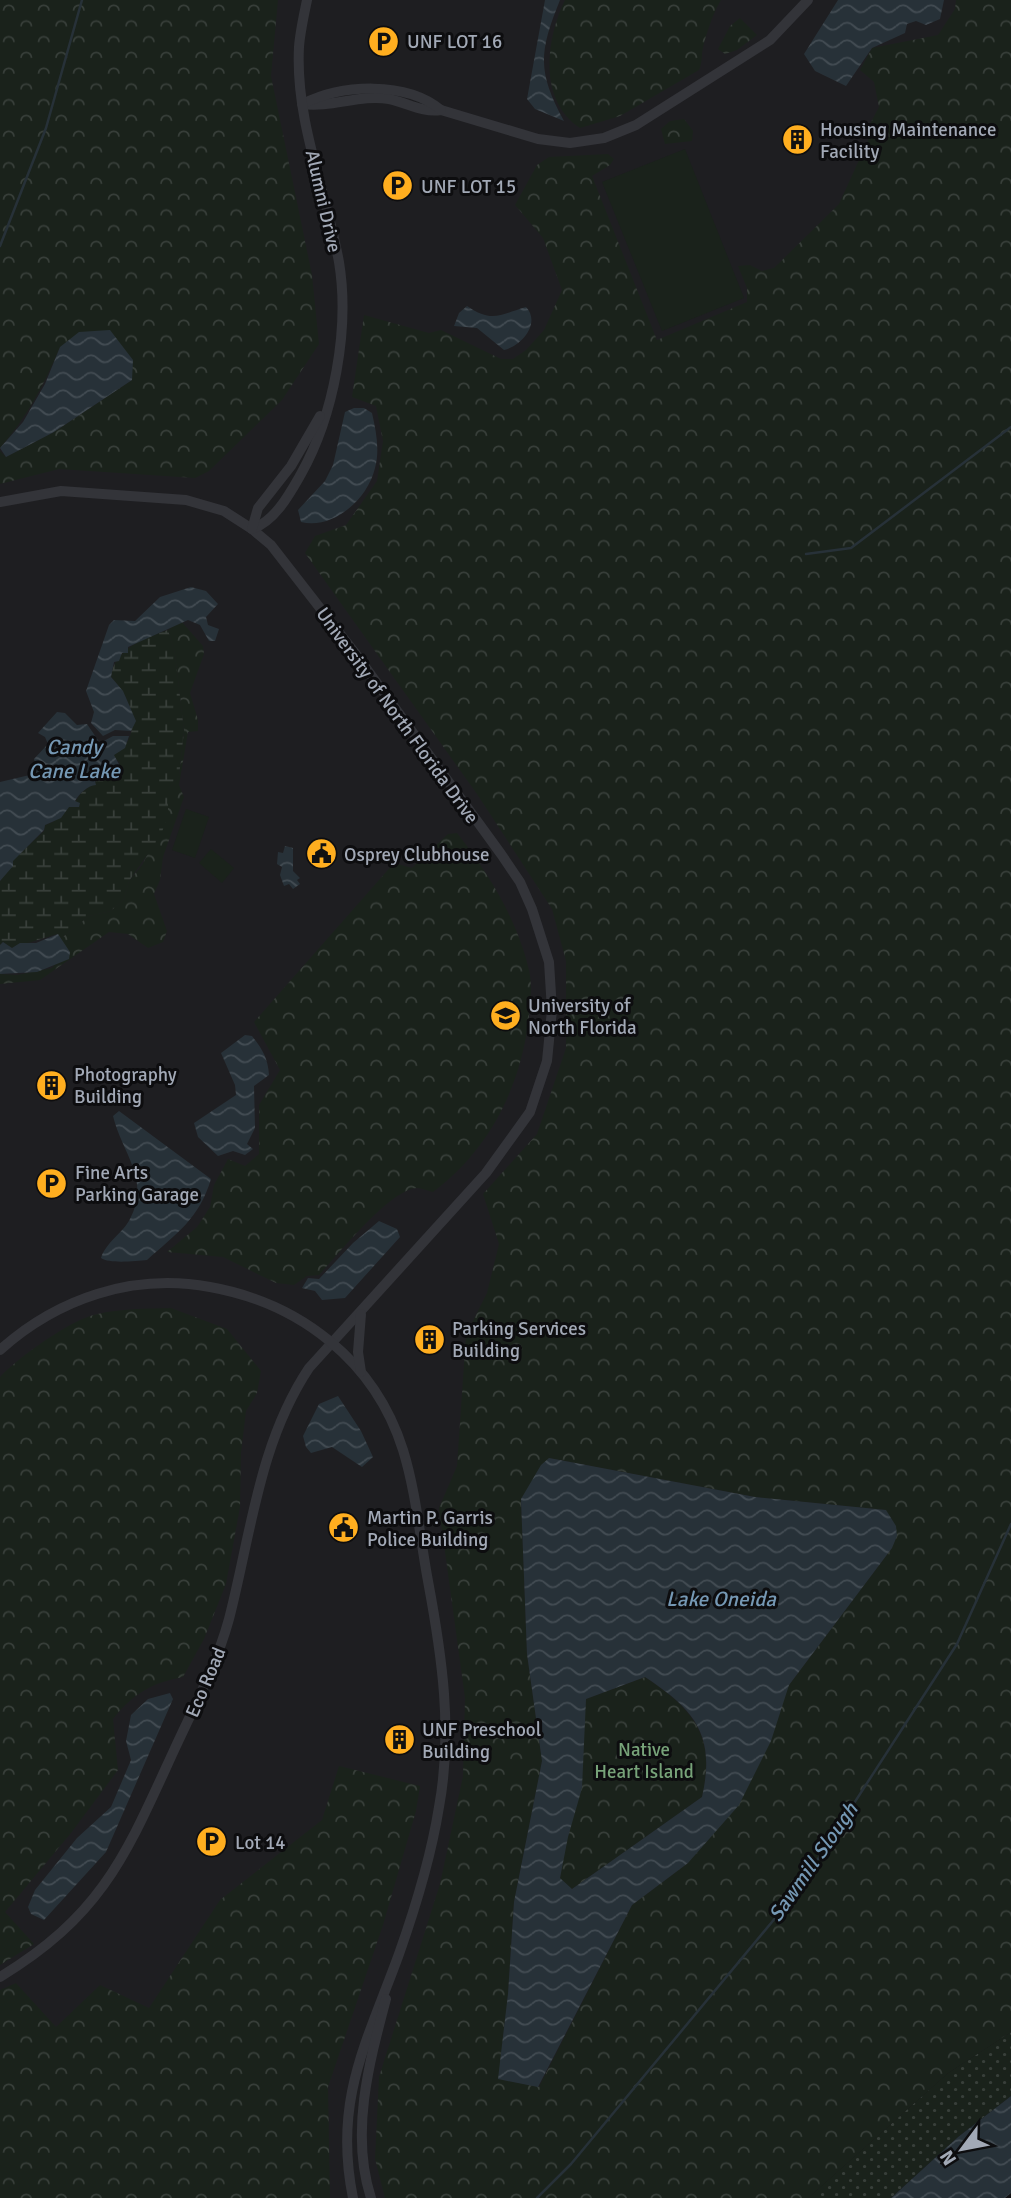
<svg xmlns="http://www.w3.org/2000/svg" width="1011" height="2198" font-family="Signika,sans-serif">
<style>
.built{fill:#1e1e21}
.grass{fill:url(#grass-dots)}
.forest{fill:url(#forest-crowns);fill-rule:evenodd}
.wetland{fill:url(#wetland-marsh)}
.garden{fill:#1a221b}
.water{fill:url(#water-waves);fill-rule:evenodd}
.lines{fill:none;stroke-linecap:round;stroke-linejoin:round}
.stream{stroke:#273138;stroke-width:2.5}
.minor{stroke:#333439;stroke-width:10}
.labels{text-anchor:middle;stroke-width:6;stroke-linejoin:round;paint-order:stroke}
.poi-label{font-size:19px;fill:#a2a9b6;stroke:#0d0d0f;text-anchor:start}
.street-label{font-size:19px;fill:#a2a9b6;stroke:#0d0d0f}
.park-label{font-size:19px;fill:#77a379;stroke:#0d0d0f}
.water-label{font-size:21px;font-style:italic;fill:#7598b4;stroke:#0d0d0f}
</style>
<defs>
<pattern id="grass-dots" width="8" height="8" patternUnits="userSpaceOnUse" patternTransform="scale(1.75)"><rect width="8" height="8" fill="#1a221b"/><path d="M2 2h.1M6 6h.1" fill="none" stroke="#383f3a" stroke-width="1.8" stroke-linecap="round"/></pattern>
<pattern id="forest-crowns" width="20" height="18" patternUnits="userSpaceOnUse" patternTransform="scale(1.75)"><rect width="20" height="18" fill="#1a221b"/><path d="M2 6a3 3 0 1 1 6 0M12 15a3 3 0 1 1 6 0" fill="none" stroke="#383f3a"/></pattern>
<pattern id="wetland-marsh" width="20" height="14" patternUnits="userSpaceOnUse" patternTransform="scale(1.75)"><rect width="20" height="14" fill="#1a221b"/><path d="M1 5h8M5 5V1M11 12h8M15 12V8" fill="none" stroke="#383f3a"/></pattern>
<pattern id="water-waves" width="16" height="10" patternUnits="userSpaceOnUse" patternTransform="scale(1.75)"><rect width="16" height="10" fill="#273138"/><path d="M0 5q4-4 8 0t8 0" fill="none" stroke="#434c53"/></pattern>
</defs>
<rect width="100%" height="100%" fill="#121214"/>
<!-- built -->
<path class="built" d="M0,0h1011v2032l-63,41 -140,125h-808z"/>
<!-- grass -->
<path class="grass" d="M1011,2032v64l-53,41 -67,61h-83l140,-125z"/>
<!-- forest -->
<g class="forest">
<path d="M0,0h278l-7,76 41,199 7,69 -37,56 -73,71 -14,7 -136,-9 -59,15v-33l6,6 48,-25 78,-52 -72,-33c-16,38 -33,70 -60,101z"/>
<path d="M565,0h156c-7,11 -15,34 -18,48 -2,8 0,13 -4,22l-79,46 -40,12c-42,-28 -34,-89 -15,-128z"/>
<path d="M956,0h55v2032l-63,41 -140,125h-423l-10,-39 4,-82 61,-193 23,-108 2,-78 -26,-190 18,-42 9,-131 21,-42 12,-49 -16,-50 54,-60 29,-86v-87l-14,-52 -75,-115 -172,-241 10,-17 31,-11 31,-44 6,-40 -7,-35 -24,-9 12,-82 65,18 12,-3 60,29h12l13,-9 18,-20 18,-40 -19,-52 -28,-33 22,-40 12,-8 59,-3 6,5 -4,6 -18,11 65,164 90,-38v-14l-9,-22 12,-1 12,6 12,-3 65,-64 31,-68v-12l9,-17 -5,-25 -14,-12 12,-22 66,-13 17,-26zM549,1458l206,39 131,13 6,38 -103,137 -101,178 -56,42 -93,182 -40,-8 9,-85 6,-92 28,-141 -15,-107 -6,-155z"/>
<path d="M740,18l17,17 -20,15 -12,4 -7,-5 12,-23z"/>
<path d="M684,119l9,12 -1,10 -27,3 -4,-15 9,-8z"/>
<path d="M181,621l22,25 1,8 -14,39 8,27v11l-10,1 -9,53 5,12 -21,60 -3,23 -6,14 13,37 -4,11 -15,6 -20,-14 -19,-2 -69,48 -40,4v-10l17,1 35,-7 15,-20 -7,-9 29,-23 22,-5 13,-12 5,-18 13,-16 26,-51v-24l11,-14 5,-45 -9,-77 -7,-24z"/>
<path d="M457,833c32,41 60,86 72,137 4,17 1,37 -1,54 -9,66 -40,127 -95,168 -5,-1 -11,-4 -16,-4 -27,1 -79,67 -98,87l-12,1 -13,9 -18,-2 -53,-26 -56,-5 30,-25 13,-20 4,-22 14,-26 17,7 14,-12v-49l21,-35 -26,-48 140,-159 18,5 36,-34z"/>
<path d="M171,1308l56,21 34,42 -4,22 -11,18 -5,42 -1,54 -14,77 -22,55 -21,38c-32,6 -50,17 -70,42l5,51 -47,63 -66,79 29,32 -34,21v-588c18,-19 55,-45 80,-57 26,-12 63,-11 91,-12z"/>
<path d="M645,1677c49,33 71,59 57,120l-130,92 -12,-10 26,-180z"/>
<path d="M339,1766l81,20 -4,25 -33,114 -55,162 2,111h-330v-208l16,-7 40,44 44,-42 49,23 71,-108 102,-80z"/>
</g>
<!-- wetland -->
<path class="wetland" d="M168,630l7,24 9,77 -5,45 -11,14v24l-7,21 -32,46 -5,18 -13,12 -22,5 -29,23 -3,-5 -45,14 -9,-6 -3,3v-64l12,-15v-5l32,-30 1,-6 8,-3 16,-15h10l-4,-5 6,-9 39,-30 -7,-7c4,-5 10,-8 13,-12 15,-22 1,-51 -15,-67 3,-28 33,-39 57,-47z"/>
<!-- garden -->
<g class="garden">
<path d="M685,149l59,149 -82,33 -60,-149z"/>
<path d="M186,809l23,8 -14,41 -23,-8z"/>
<path d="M211,849l23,19 -12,15 -23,-20z"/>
</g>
<!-- water -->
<g class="water">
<path d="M545,0h15c-21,52 -23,71 4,121l-29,-12 -8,-10z"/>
<path d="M838,0h106l-4,19 -14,6 -10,-4 -9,3 -2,9 -33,15 -26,38 -31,-15 -11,-17z"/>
<path d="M467,306c25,17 32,9 59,1 15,16 -4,39 -22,43l-27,-22 -23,-2 5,-13z"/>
<path d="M110,330l23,30 -1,20 -78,52 -48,25 -6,-9 23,-26 22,-38 15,-37 19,-15z"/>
<path d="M354,408h10l8,5c4,18 8,37 3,55 -7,31 -42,62 -74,54l-3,-12 27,-29 8,-16 12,-53z"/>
<path d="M191,587l15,4 12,13 -12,13 2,8 11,4 -4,12h-6l-9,-16 -12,-5 -60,27v6h-6l-3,8 -5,1 -3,15 12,14 13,30 -5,10 -16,-1 -12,6 -12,-13 3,-11 -8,-21 23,-66 5,-5 21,1 25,-24z"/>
<path d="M57,712l8,1 12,12 10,-1 13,19 13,-7h16l-4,12 -11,7 7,13 -10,1 -10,11 -6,1 1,4c-8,0 -17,9 -21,16l5,2 -1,4h-10l-8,11 -16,7 -1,5 -31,31v5l-13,15v-99l34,-8 2,-7 -2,-8 14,-15 -3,-7 -7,-4z"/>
<path d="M285,846l8,2v23l7,7 -3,2 3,4 -7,5 -4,-5 -5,2 -4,-11 2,-8 -5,-3 1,-12 5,1z"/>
<path d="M58,934l12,18 -1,7 -32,13 -37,2v-29l3,-3 9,6 8,-5h16z"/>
<path d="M245,1035l7,1c10,13 16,22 17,39l-15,11 1,42 -8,16 6,5 -8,6 -12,-4 -15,5 -20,-19 -4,-14 42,-28 -1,-10 -14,-32z"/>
<path d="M119,1111l92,68c-12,40 -34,54 -64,81 -12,1 -37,4 -46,-2 5,-16 22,-25 29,-39 21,-39 -8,-66 -17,-103z"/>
<path d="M379,1221l18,8 3,8 -55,61 -23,2 -7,-9 -13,-3 6,-10 11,1 34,-36z"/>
<path d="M338,1396l23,35 12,26 -11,10 -30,-20 -21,6 -5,-6 -3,-11 16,-32z"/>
<path d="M549,1458l206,39 131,13 10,16 1,10 -5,12 -103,137 -18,56 -32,64 -51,58 -56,42 -94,182 -40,-8 10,-85 6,-92 28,-141 -15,-107 -6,-155 20,-34zM645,1677c50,33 71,58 57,120l-130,92 -12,-11 8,-41 14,-49 4,-89z"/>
<path d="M170,1693l3,6 -67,153 -62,68 -13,-6 -3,-7 7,-17 42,-52 34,-31 20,-47 -5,-19 5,-26 17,-16z"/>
<path d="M1011,2096v97l-6,5h-114l67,-61z"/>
</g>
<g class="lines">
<!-- stream -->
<g class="stream">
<path d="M0,246l46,-118 36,-128"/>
<path d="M806,554l45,-6 160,-121"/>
<path d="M537,2198l34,-34 225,-271 161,-249 54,-120"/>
</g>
<!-- minor -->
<g class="minor">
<path d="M302,104c30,4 58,-10 87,-5 19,4 33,14 52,11l97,29 32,4 34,-5 32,-13 134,-85 38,-40"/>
<path d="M303,104c39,-20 103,-23 138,6"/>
<path d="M0,502l61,-11 125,9 38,11 28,18 19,16 84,108 146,201 19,28 12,27 17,53 3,48 -5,51 -17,51 -44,61 -177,195c-50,75 -58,166 -80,251 -12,44 -34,86 -53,127 -49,106 -71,167 -176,231"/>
<path d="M252,529c23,-8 37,-34 49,-55 33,-59 49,-145 38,-212 -13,-71 -44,-142 -40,-215 1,-15 5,-32 8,-47"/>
<path d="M252,529l6,-21 33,-42 29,-50"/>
<path d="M0,1350c58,-52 133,-77 210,-63 90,16 165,74 193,163 13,42 17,88 25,131 14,75 25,150 11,226 -8,50 -23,99 -40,147 -32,88 -66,146 -46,244"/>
<path d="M361,1372l-3,-20 3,-38"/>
<path d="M371,2198c-21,-65 -2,-135 15,-199"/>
</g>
</g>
<!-- icons -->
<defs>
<symbol id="parking-disc" viewBox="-11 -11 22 22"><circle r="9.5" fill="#ffae1f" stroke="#0d0d0f"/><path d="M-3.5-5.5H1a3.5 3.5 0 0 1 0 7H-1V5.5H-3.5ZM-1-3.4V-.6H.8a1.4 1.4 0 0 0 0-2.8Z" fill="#111"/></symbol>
<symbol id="building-disc" viewBox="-11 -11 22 22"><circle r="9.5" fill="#ffae1f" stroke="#0d0d0f"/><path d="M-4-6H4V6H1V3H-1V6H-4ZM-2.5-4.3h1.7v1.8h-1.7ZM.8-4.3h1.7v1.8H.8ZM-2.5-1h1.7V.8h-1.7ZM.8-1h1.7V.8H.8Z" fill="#111"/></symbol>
<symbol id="civic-disc" viewBox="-11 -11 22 22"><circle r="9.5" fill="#ffae1f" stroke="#0d0d0f"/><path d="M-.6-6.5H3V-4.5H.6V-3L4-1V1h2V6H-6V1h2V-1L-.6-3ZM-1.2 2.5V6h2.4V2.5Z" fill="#111"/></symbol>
<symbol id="university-disc" viewBox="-11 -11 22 22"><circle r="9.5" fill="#ffae1f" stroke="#0d0d0f"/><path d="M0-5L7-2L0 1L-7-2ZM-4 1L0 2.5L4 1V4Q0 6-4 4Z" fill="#111"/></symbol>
</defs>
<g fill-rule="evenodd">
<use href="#parking-disc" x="366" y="24" width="35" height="35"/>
<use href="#building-disc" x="780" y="122" width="35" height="35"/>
<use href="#parking-disc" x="380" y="168" width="35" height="35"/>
<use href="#civic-disc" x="304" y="836" width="35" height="35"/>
<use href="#university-disc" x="488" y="998" width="35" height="35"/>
<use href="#building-disc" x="34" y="1068" width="35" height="35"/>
<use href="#parking-disc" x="34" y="1166" width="35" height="35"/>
<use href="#building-disc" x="412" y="1322" width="35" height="35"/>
<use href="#civic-disc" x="326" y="1510" width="35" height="35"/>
<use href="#building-disc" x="382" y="1722" width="35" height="35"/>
<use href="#parking-disc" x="194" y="1824" width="35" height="35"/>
</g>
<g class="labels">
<!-- poi labels -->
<g class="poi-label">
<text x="407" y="48">UNF LOT 16</text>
<text x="820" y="136">Housing Maintenance<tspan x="820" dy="22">Facility</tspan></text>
<text x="421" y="193">UNF LOT 15</text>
<text x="344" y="861">Osprey Clubhouse</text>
<text x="528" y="1012">University of<tspan x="528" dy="22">North Florida</tspan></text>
<text x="74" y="1081">Photography<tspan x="74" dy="22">Building</tspan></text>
<text x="75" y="1179">Fine Arts<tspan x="75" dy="22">Parking Garage</tspan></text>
<text x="452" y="1335">Parking Services<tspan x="452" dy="22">Building</tspan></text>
<text x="367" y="1524">Martin P. Garris<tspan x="367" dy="22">Police Building</tspan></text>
<text x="422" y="1736">UNF Preschool<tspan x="422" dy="22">Building</tspan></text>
<text x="235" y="1849">Lot 14</text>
</g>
<!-- street labels -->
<g class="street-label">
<text transform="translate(324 201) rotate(77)" y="7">Alumni Drive</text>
<text transform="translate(398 715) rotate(54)" y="7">University of North Florida Drive</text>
<text transform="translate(205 1682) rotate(-67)" y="7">Eco Road</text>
</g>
<!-- park labels -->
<g class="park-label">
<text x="644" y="1756">Native<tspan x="644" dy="22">Heart Island</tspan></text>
</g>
<!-- water labels -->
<g class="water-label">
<text x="74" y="754">Candy<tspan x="74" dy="24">Cane Lake</tspan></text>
<text x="721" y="1606">Lake Oneida</text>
<text transform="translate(813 1862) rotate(-55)" y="7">Sawmill Slough</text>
</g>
</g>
<!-- north arrow -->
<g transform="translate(962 2149) rotate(238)" stroke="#0d0d0f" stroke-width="5" paint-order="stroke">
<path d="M0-5L12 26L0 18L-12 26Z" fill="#a2a9b6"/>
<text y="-10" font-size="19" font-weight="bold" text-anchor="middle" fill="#a2a9b6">N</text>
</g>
</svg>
